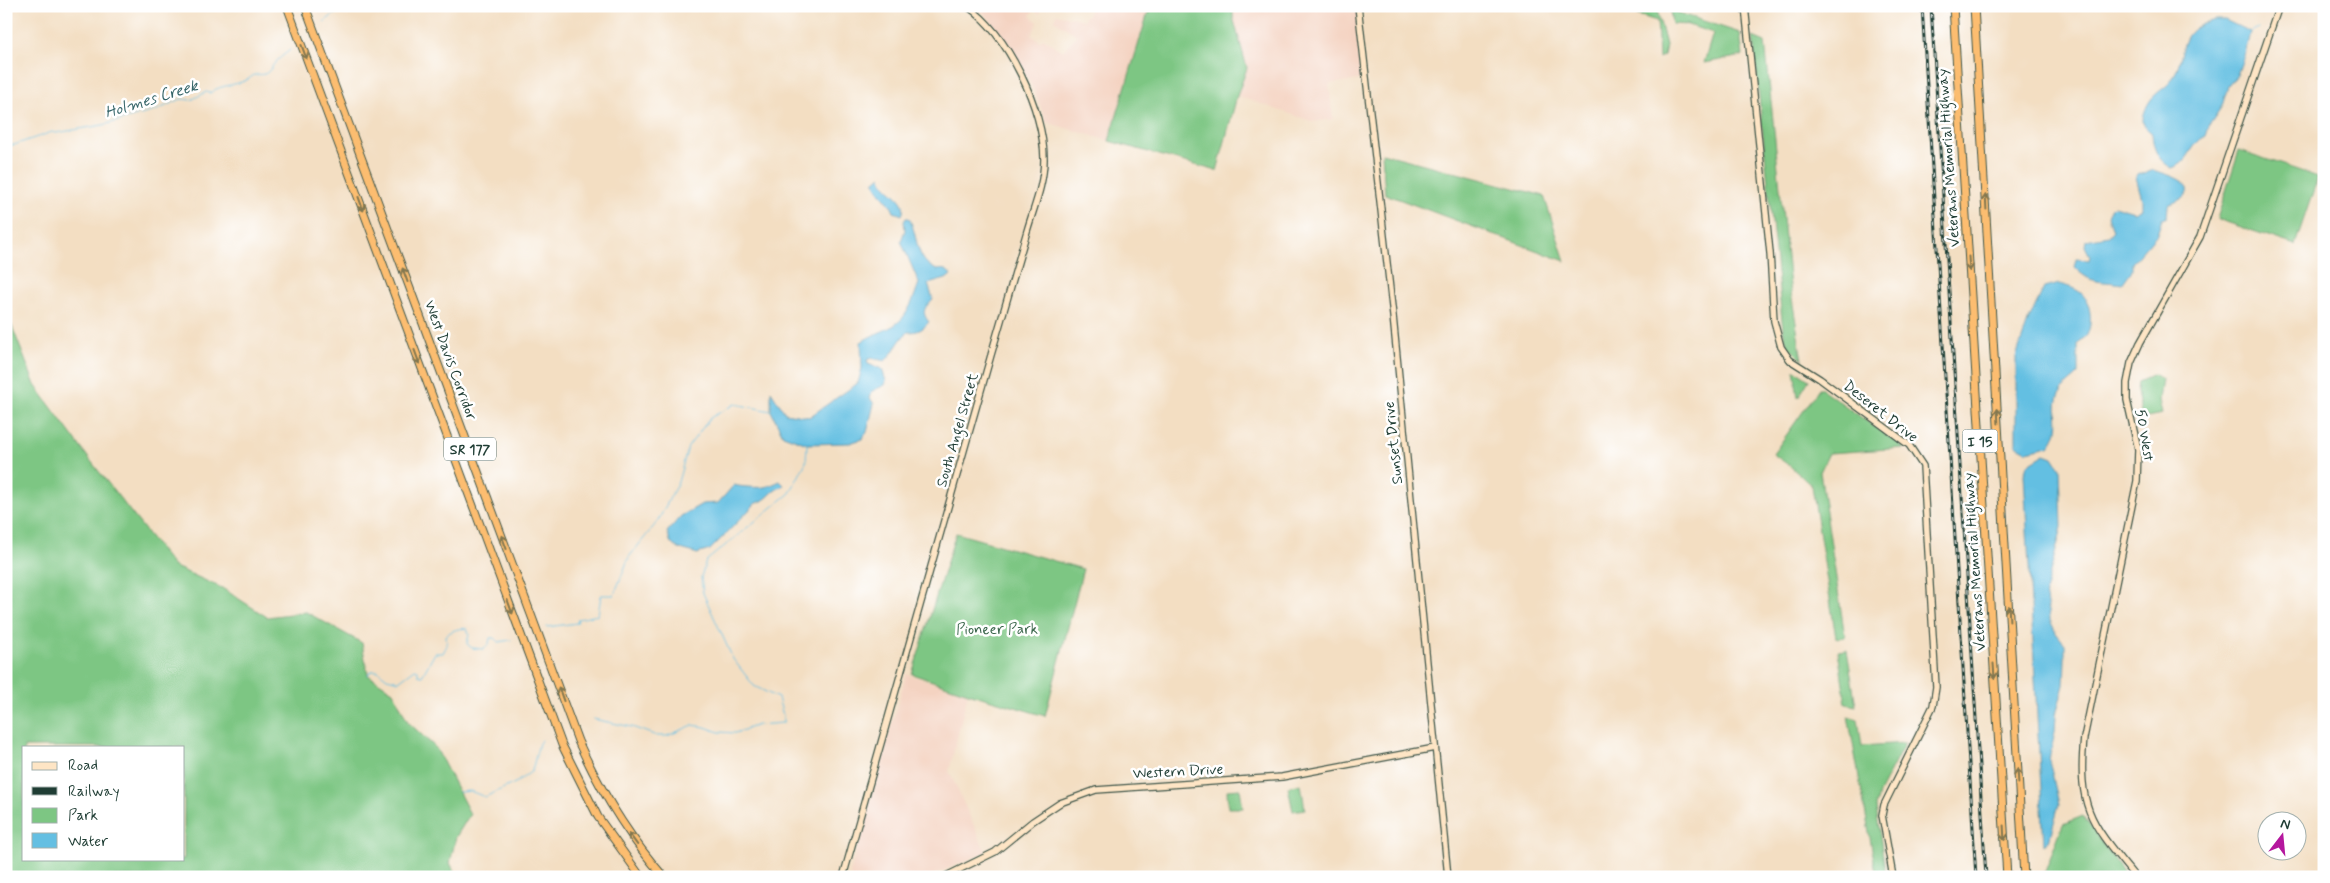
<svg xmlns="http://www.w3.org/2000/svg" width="2330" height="883" font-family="Mynerve,sans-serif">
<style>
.built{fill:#f4d3c1}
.green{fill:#7dc683;stroke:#4e825c;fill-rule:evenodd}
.water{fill:#64bfe2;stroke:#427e8b}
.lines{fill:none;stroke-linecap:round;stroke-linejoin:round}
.stream{stroke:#64bfe2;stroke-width:1}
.secondary-casing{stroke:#3f5549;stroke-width:8}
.highway-casing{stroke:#3f5549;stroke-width:9}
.secondary{stroke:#fee5c5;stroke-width:5.5}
.highway{stroke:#fcbd6f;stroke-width:7}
.rail-casing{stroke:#1f3d34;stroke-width:3}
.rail{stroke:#fff;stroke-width:1;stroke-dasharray:4;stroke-linecap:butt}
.oneway{stroke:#82774f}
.labels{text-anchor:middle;stroke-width:5;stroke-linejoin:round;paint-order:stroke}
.shield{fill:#fff;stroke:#627771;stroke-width:1}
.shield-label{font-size:14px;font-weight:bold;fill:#1f3d34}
.street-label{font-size:15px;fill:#1f3d34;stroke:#fff}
.park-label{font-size:15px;fill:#3b664c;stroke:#fff}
.water-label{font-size:16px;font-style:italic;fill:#346468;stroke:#fff}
</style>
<rect width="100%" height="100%" fill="#fff"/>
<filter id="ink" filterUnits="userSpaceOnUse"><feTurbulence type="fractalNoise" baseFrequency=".02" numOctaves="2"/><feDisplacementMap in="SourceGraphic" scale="10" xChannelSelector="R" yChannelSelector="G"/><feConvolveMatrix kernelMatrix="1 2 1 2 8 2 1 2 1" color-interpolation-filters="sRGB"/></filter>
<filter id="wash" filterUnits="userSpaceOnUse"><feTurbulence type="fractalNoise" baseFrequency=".0096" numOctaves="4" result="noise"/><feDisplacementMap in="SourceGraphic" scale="20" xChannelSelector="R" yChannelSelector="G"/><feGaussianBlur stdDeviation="1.12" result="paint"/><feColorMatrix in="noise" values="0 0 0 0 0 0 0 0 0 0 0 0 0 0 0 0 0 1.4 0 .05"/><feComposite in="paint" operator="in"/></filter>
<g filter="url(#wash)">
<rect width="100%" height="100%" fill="#f3dec2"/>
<!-- built -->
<g class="built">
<path d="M976,6h64v8l-6,-4 -4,6 8,6 -7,13 9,6 3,-3 20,13 14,-16 -23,-15 2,-6 28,6 1,-4h3l2,-10h60l-41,135 -63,-19 -10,-27 -15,-31 -30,-43z"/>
<path d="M1233,6h123l10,73 -37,5 4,35 -19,3 -77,-26 10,-28 -14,-51z"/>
<path d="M906,674l62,19 -19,78 37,81 -57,25h-78l-1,-5z"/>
</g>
<!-- green -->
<g class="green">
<path d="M1150,6h83v11l14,51 -10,28 -20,75 -108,-30z"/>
<path d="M1608,6h48l10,39 -2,10 -5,3 -2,-37z"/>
<path d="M1670,10l70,23 3,23 -39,7 9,-30 -25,-8 -16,-1z"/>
<path d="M1753,37l12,5 25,244 12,74 -15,-15 -4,-15z"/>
<path d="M2239,150l79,27 -23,68 -78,-26z"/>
<path d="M1382,153l162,43 21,65 -180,-67z"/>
<path d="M6,311l29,74 55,75 83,106 49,22 45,29 39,-5 56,31 6,32 25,16 15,31 28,26 34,66 -14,23 -6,26 7,14h-451zM24,747h160v112h-160z"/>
<path d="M1794,370l15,10 -11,18z"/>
<path d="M2154,375l8,4 -3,21 3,14 -20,4 -5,-26 1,-10z"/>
<path d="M1819,389h3l82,59 -75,5 -9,19 25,165 -9,1 -24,-152 -22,-20 -17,-12z"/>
<path d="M956,533l127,36 -38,147 -77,-23 -56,-19z"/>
<path d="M1847,650l9,56 -10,-2 -8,-53z"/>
<path d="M1848,716l10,3 4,27 43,-3 -26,50 -3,14 10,70h-9z"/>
<path d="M1301,784l4,25 -12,2 -5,-24z"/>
<path d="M1240,789l3,19h-15l-1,-18z"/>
<path d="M2083,816l41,57 3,4h-84l20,-53z"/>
</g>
<!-- water -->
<g class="water">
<path d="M2214,20h11l25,12 -4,18 -9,25 -9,11 -6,20 -12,18 -4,12c-16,7 -16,28 -34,32 -15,-8 -19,-20 -20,-35 -7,-5 -11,-9 -8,-19 7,-24 23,-23 30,-38 14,-29 2,-45 40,-56z"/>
<path d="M2152,170c24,6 59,19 16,35l-1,12 -5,2 -5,15 -25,29v7l-10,14c-22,-4 -29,2 -48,-17l2,-8 13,1 1,-4 -5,-10 1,-6 22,-4 5,-6 -5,-14 3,-9 3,-1 20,6 8,-4v-9l-6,-22 3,-4 6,1z"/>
<path d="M881,176c1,15 30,22 21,39l-8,-3c-5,-13 -15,-17 -20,-30z"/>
<path d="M906,218h3c10,19 5,42 28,52 6,-1 10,-1 14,5l-5,4 -18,5 5,15c-9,9 -12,13 -4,23 -7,8 -11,10 -21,10 -10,8 -13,20 -23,29l-14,-3 -4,2 1,4 14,5 4,12 -1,4 -13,6 -2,7 4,6 -7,28 -5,7 -12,4 -43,1 -24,-9 -12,-24v-20l14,22 24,4 49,-34 4,-15 -1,-26c10,-7 21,-10 32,-16 15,-8 21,-29 26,-43l-18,-42 4,-11 -1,-9z"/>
<path d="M2059,284c7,2 16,4 22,9 10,9 12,30 6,42 -2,3 -7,6 -9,8v32c-5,5 -14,11 -17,17 -10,18 5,34 -12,54l-22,5 -11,-6v-88l12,-36 16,-33z"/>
<path d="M2045,454l8,3 7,11 2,59 -17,65 4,26 7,15 9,11v16l-1,25 -8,29 -1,18 -6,28 10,44 -10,37 -5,4 -20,-371 3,-9z"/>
<path d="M780,481l4,4 -2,2c-10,2 -15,15 -26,16l-46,47 -13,4c-6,-3 -23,-5 -26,-11 -2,-3 -2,-8 -4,-11l14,-16 21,-12 16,-1 16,-18c6,2 25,3 30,2 6,-1 11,-4 16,-6z"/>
</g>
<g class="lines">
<!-- stream -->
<g class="stream">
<path d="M324,22l21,-16"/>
<path d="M2250,32l9,-4"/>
<path d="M6,145h8l38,-13 4,1 47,-8 52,-14 26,-12 10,1 15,-8 4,1c11,-10 31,-6 44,-18 14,-1 12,0 20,-11 4,-5 11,-10 16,-14"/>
<path d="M547,627l30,-4 1,-4 20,-4 3,-20h13l15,-38 29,-36 20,-39 10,-35 22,-29 25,-14 36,7"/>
<path d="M368,675l3,-4h7l9,7 12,3 16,-12 3,1v5l4,1 13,-23h8l4,-8 -1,-9c3,-5 15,-9 21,-7l2,5 -2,10 5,4 11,1 6,-5 1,-6h4l4,4 13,-2"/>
<path d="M593,719l39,8 25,9h10l26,-11 12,2 14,5 16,1 23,-8 25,-2v-8l-5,-17 -24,-12 -21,-27 -30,-66 -2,-16 5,-16 84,-68 16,-31 1,-18"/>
<path d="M459,792l11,-1 15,6 32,-15 15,-11 7,-28 3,-3"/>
</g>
</g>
</g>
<g filter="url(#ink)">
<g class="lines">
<defs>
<g id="secondary">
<path d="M1358,6l35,310 55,561"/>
<path d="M1745,6l25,247 4,68 7,26 9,13 30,19 89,66 14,21 13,221 -3,19 -49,99 -2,10 11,62"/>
<path d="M843,877c50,-174 99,-348 148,-522 12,-41 24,-83 36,-124 7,-24 17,-47 17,-72 0,-49 -36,-125 -77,-153"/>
<path d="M944,877l51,-25 38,-31 27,-18 36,-13 186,-13 153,-29"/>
<path d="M2135,877c-43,-53 -58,-67 -51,-139l53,-257 1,-32 -11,-49v-17l4,-20 9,-20 60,-106 79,-231"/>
</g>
<g id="highway">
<path d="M287,6l275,739 36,72 43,60"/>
<path d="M305,6l273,735c22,49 50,95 86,136"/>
<path d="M1953,6l54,871"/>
<path d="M1974,6l50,871"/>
</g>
</defs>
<!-- secondary casing -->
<use href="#secondary" class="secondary-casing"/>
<!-- highway casing -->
<use href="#highway" class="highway-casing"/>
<!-- secondary -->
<use href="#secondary" class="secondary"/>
<!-- highway -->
<use href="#highway" class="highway"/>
<defs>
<g id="rail">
<path d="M1922,6l54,871"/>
<path d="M1931,6l55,871"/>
</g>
</defs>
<!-- rail casing -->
<use href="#rail" class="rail-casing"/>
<!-- rail -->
<use href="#rail" class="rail"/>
</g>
<!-- one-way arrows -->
<defs><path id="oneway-shaft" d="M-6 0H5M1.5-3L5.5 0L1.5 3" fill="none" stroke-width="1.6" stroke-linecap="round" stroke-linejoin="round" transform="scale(1.25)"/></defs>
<g class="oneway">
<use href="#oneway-shaft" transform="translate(304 52) rotate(70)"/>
<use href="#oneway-shaft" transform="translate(1986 202) rotate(-93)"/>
<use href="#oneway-shaft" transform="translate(361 204) rotate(70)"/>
<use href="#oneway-shaft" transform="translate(1969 264) rotate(86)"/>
<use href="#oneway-shaft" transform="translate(405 275) rotate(-110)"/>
<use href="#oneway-shaft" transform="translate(417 357) rotate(70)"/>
<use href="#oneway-shaft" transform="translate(1998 416) rotate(-93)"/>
<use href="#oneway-shaft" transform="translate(504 542) rotate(-110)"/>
<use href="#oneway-shaft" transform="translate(510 607) rotate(70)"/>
<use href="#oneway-shaft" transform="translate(2009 613) rotate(-93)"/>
<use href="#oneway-shaft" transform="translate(1994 671) rotate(86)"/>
<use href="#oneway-shaft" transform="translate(561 694) rotate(-110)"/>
<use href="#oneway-shaft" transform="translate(2018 776) rotate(-93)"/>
<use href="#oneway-shaft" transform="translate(2004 833) rotate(87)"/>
<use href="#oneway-shaft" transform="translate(633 839) rotate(-126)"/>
</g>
</g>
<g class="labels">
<!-- shield labels -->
<g class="shield">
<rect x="1962.5" y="429.5" width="35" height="23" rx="4"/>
<rect x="444" y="437.5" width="52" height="23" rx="4"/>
</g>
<g class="shield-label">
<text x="1980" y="446">I 15</text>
<text x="470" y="454">SR 177</text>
</g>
<!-- street labels -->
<g class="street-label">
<text transform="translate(1948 158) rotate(-94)" y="5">Veterans Memorial Highway</text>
<text transform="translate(451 360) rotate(70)" y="5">West Davis Corridor</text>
<text transform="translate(1881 411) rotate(38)" y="5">Deseret Drive</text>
<text transform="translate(957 430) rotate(-74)" y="5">South Angel Street</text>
<text transform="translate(2145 435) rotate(80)" y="5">50 West</text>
<text transform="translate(1393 443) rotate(-96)" y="5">Sunset Drive</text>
<text transform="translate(1974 562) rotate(-94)" y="5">Veterans Memorial Highway</text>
<text transform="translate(1178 771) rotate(-3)" y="5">Western Drive</text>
</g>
<!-- park labels -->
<g class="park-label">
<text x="997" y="634">Pioneer Park</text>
</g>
<!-- water labels -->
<g class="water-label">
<text transform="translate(151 98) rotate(-17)" y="6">Holmes Creek</text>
</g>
</g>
<!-- margin -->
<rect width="2330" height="883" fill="none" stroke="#fff" stroke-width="25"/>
<!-- legend -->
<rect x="22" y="746" width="162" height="115" fill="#ffffff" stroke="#a5b1ae"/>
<rect x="32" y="762" width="25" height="8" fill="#fee5c5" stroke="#a5b1ae"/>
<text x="68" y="770" font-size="15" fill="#1f3d34">Road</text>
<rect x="32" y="787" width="25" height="8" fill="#1f3d34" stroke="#a5b1ae"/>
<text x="68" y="796" font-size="15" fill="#1f3d34">Railway</text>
<rect x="32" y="808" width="25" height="15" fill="#7dc683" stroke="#a5b1ae"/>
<text x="68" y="820" font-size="15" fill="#1f3d34">Park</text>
<rect x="32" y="833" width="25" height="15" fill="#64bfe2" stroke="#a5b1ae"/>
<text x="68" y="846" font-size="15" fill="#1f3d34">Water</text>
<!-- north arrow -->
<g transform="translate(2282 836) rotate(16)"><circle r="24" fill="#ffffff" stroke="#a5b1ae"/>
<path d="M0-4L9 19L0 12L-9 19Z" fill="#b5179e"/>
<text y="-8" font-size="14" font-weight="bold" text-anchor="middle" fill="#1f3d34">N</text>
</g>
</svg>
